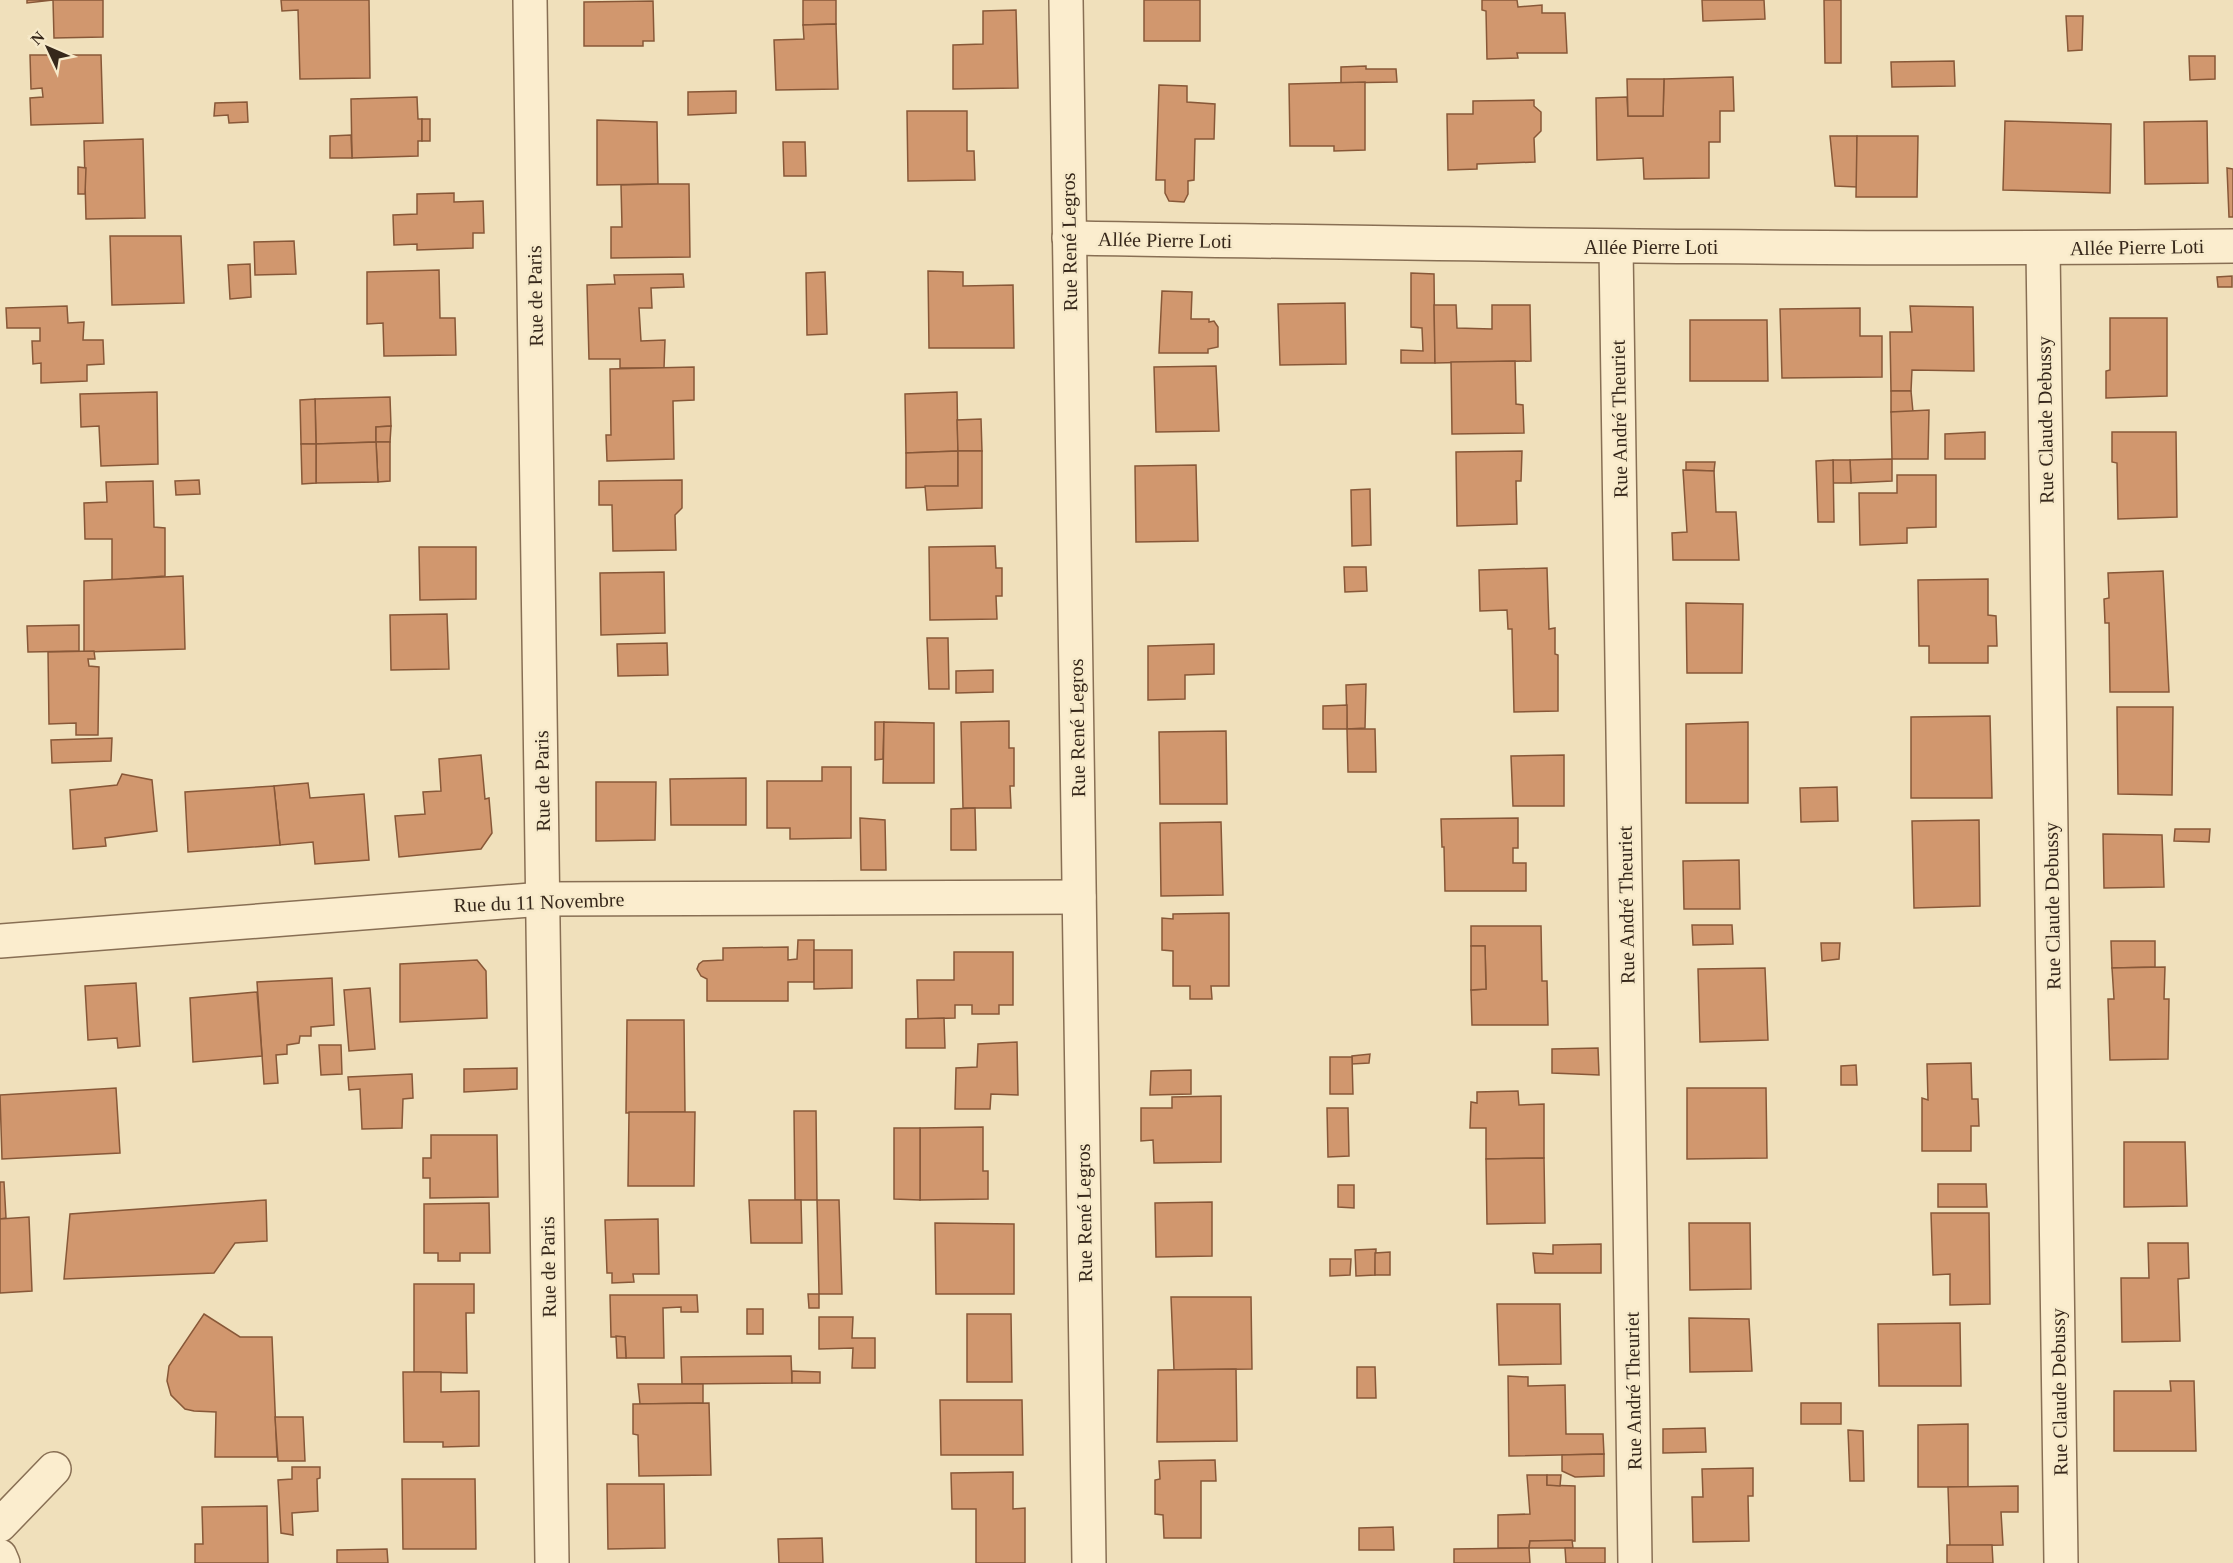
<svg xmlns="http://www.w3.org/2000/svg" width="2233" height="1563" font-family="'Times New Roman',serif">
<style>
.building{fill:#d1976e;stroke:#885838;stroke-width:1.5}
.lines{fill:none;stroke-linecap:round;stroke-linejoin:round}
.minor-casing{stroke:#886f54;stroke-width:36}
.minor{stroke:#fbedce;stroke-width:33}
.labels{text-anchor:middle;stroke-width:5;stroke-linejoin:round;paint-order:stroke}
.street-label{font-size:20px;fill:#36271a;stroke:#f7eaca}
</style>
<rect width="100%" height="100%" fill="#f0e0bb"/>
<!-- building -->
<g class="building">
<path d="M27,0h76v37l-49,1 -1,-38 -26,3z"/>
<path d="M281,0h88l1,78 -70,1 -2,-69 -16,1z"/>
<path d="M803,0h33v24l-33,1z"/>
<rect x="1144" y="0" width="56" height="41"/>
<path d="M1482,0h35l1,7 24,-2v8h23l2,40h-50l1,5 -31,1 -1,-48 -4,-1z"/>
<path d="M1702,0h62l1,19 -62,2z"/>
<path d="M1824,0h17v63h-16z"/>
<path d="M653,1l1,40h-11v5h-59v-44z"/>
<path d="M1016,10l2,78 -65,1v-44l30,-1v-33z"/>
<path d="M2066,16h17l-1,34 -14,1z"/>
<path d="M836,24l2,65 -62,1 -2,-50 30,-1 -1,-14z"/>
<path d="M30,55h71l2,68 -72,2 -1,-27 13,-1 -1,-9 -11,1z"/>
<path d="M2189,56h26v23l-25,1z"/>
<path d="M1954,61l1,25 -63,1 -1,-25z"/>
<path d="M1366,66v3h30l1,13 -56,1v-16z"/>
<path d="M1733,77l1,34h-14v31h-11v36l-65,1 -1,-21 -46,2 -1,-62 31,-1 1,19h35l1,-37z"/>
<path d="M1627,79h37l-1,37h-35z"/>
<path d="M1365,82v68l-31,1v-5h-44l-1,-62z"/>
<path d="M1159,85l28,1v16l28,2 -1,35h-19l-1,41 -6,1v13l-4,8 -15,-1 -4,-8v-13h-9z"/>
<path d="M736,91v22l-48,2v-23z"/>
<path d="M417,97l1,22h4v22h-4v15l-66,2 -1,-59z"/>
<path d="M1534,100v6l7,6v19l-7,7 1,24 -58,2v5l-29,1 -1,-56h26v-13z"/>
<path d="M247,102l1,20 -19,1 -1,-8 -14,1 1,-13z"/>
<path d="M907,111h60v40h7l1,29 -67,1z"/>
<rect x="422" y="119" width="8" height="22"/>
<path d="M597,120l60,2 1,62 -61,1z"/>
<path d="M2005,121l106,3 -1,69 -107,-3z"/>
<path d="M2207,121l1,62 -63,1 -1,-62z"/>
<path d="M351,135l1,23h-22v-22z"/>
<path d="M1830,136h27v51l-22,-1z"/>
<path d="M1857,136h61l-1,61h-61z"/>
<path d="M143,139l2,79 -59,1 -2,-78z"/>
<path d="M783,142h22l1,34h-22z"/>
<path d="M78,167l8,1 -1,26h-7z"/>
<path d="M2227,168l6,1v48h-4z"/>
<path d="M658,184h31l1,73 -79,1v-31h11l-1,-42z"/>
<path d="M454,193v9l29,-1 1,32h-11v15l-56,2v-6l-23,1 -1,-30 24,-1v-20z"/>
<path d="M110,236h71l3,67 -72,2z"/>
<path d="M294,241l2,33 -41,1 -1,-33z"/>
<path d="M250,264l1,33 -21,2 -2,-34z"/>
<path d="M439,270l1,48h15l1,37 -72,1 -1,-33 -16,1v-52z"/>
<path d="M928,271l35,1v14l50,-1 1,63h-85z"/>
<path d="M825,272l2,62 -20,1 -1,-62z"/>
<path d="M1411,273l23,1 1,89h-34v-13l22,1 -1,-23 -11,-1z"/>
<path d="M683,274l1,13 -33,1 1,20h-13l2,33 24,-1 -1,28h-44v-9h-31l-2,-74 28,-1 -1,-9z"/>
<path d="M2232,276v11h-14l-1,-10z"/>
<path d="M1162,291l30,1 -1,27h18v3l5,-1 4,6v20l-10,2v4h-49z"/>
<path d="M1345,303l1,61 -66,1 -2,-61z"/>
<path d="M1434,305h22l1,23 35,1v-24h38l1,56 -96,2z"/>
<path d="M67,306l1,17 16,-1 -1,18h20l1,24 -17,1v16l-46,2v-20l-8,1 -1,-23h8v-13h-33l-1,-20z"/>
<path d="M1910,306l63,1 1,64 -62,-1 -1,21h-20l-1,-59h22z"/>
<path d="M1860,308v28h22v41l-100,1 -2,-69z"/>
<path d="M2110,318h57v78l-61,2v-27l4,-1z"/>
<path d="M1690,320h77l1,61h-78z"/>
<path d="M1515,361l1,43 7,1 1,28 -72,1 -1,-72z"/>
<path d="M1216,366l3,65 -63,1 -2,-65z"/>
<path d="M694,367v33l-21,1 1,58 -67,2 -1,-26h5l-1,-66z"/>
<path d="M1891,391h20l2,21h-22z"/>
<path d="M157,392l1,72 -57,2 -2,-40 -18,1 -1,-33z"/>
<path d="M957,392l1,59 -52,2 -1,-59z"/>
<path d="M390,397l1,29 -15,1v15l-60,2 -1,-45z"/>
<path d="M315,399l1,45h-15l-1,-44z"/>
<path d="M1929,410l-1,49h-36l-1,-47z"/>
<path d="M981,419l1,32h-24l-1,-31z"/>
<path d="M391,426l-1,16h-14v-15z"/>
<path d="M1985,432v27h-40v-25z"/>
<path d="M2112,432h64l1,85 -59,2 -1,-56 -5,-1z"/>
<path d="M376,442h14v39l-12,1z"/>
<path d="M376,442l2,40 -62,1v-39z"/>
<path d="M301,444h15v39l-14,1z"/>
<path d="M958,451v35l-52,2v-35z"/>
<path d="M958,451h24v57l-55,2 -2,-24h33z"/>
<path d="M1522,451l-1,30h-5l1,43 -60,2 -1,-74z"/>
<path d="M1892,459v22l-41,2 -1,-23z"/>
<path d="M1833,460h17l1,23h-18z"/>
<path d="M1833,460l1,62h-16l-2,-61z"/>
<path d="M1686,462h29l-1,9 -28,-1z"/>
<path d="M1196,465l2,76 -62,1 -1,-76z"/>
<path d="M1683,470l31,1 2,41h20l3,48h-66l-1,-27 15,-1z"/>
<path d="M1897,475h39v52l-29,1v15l-47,2 -1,-52h38z"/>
<path d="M199,480l1,14 -24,1 -1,-14z"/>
<path d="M682,480v28l-7,7 1,35 -63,1 -1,-46h-13v-24z"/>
<path d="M153,481l1,46 11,1v48l-53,4v-41h-27l-1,-36 23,-1 -1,-20z"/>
<path d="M1370,489l1,56 -19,1 -1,-56z"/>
<path d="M995,546l1,22h6v28h-6l1,23 -67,1 -1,-73z"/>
<path d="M419,547h57v52l-56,1z"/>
<path d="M1344,567h22l1,24 -22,1z"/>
<path d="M1547,568l2,61 6,-1v26l3,1v56l-44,1 -2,-83h-4l-1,-19 -27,1 -1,-41z"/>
<path d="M2163,571l6,121h-59l-1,-69h-4l-1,-24 5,-1 -1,-25z"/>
<path d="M664,572l1,61 -64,2 -1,-62z"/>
<path d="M183,576l2,73 -101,3v-71z"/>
<path d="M1988,579v36l8,1 1,30h-9v17h-59v-17h-10l-1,-66z"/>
<path d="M1686,603l57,1 -1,69h-55z"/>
<path d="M447,614l2,55 -58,1 -1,-55z"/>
<path d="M79,625v26l-51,1 -1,-26z"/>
<path d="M927,638h21l1,51h-20z"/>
<path d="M667,643l1,32 -50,1 -1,-32z"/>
<path d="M1214,644v30l-29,1v24l-37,1v-54z"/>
<path d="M94,651l1,8h-7l1,7 10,1 -1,68h-22v-12l-27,1 -1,-72z"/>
<path d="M993,670v22l-37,1v-22z"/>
<path d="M1366,684l-1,44 -18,1 -1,-44z"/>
<path d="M1347,705v24h-24v-23z"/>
<path d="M2117,707h56l-1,88 -54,-1z"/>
<path d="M1990,716l2,82h-81v-81z"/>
<path d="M1009,721v27h5v38h-4l1,22h-48l-2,-86z"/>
<path d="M875,722h9l-1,37 -8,1z"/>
<path d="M884,722l50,1v60h-51z"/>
<path d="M1748,722v81h-62v-79z"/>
<path d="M1347,729h28l1,43h-28z"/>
<path d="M1226,731l1,73h-67l-1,-72z"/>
<path d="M112,738l-1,23 -59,2 -1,-23z"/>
<path d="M481,755l4,44 4,-1 3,35 -11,16 -82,8 -4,-41 30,-2 -2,-22 18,-1 -2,-32z"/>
<path d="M1564,755v51h-51l-2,-50z"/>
<path d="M822,767h29v71l-61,1v-11h-23v-47h55z"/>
<path d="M122,774l30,6 5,51 -52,7 1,8 -33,3 -3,-59 47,-5z"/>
<path d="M746,778v47h-75l-1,-46z"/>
<path d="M596,782h60l-1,58 -59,1z"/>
<path d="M308,783l2,15 54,-4 5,66 -54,4 -2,-22 -33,3 -6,-59z"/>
<path d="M274,786l6,59 -92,7 -3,-60z"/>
<path d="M1837,787l1,34 -37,1 -1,-34z"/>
<path d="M975,808l1,42h-25v-41z"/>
<path d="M860,818l25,2 1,50h-25z"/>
<path d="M1518,818v30h-5v15h13v28h-81l-1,-44h-2l-1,-28z"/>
<path d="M1979,820l1,86 -66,2 -2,-87z"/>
<path d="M1221,822l2,73 -62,1 -1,-73z"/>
<path d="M2175,829h35l-1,13 -35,-1z"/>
<path d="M2103,834l59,1 2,52 -60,1z"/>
<path d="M1739,860l1,49h-56l-1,-48z"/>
<path d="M1229,913v73h-18l1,13h-22v-13h-17v-35l-11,-1v-32l11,1v-5z"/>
<path d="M1692,925h40l1,19 -40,1z"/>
<path d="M1471,926h70l1,55h5l1,44h-76l-1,-35 15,-1 -1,-43h-14z"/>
<path d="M798,940h16v42h-26v19h-81v-22l-6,-3 -4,-7 2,-5 4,-3 20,-1v-12l65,-1v13l9,-1z"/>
<path d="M2111,941h44v26l-43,1z"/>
<path d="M1821,943h19l-1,16 -17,2z"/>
<path d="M1471,946h14l1,43 -15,1z"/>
<path d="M814,950h38v38l-38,1z"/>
<path d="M954,952h59v53h-14v9h-27v-9h-17v13l-37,1 -1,-39h37z"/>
<path d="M477,960l9,11 1,47 -87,4v-58z"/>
<path d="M2165,967l-1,32h5l-1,60 -58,1 -2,-61h6l-2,-31z"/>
<path d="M1765,968l3,72 -68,2 -2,-73z"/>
<path d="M332,978l2,47 -23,2v9h-11l-1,7 -12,2v9l-11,1 2,28 -14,1 -7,-102z"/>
<path d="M136,983l4,63 -22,2 -1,-10 -29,2 -3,-54z"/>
<path d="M370,988l5,61 -26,2 -5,-61z"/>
<path d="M257,992l5,64 -69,6 -3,-64z"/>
<path d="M944,1018l1,30h-39v-29z"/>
<path d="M627,1020h57l1,92 -59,1z"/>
<path d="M1017,1042l1,53 -27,-1 -1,15h-35l1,-41 21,-1 1,-23z"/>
<path d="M319,1045h22l1,29 -21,1z"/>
<path d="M1598,1048l1,27 -47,-2v-24z"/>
<path d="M1370,1054l-1,9 -17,1v-8z"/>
<path d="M1330,1057h22l1,37h-23z"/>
<path d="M1971,1063l1,36h6l1,27h-8v25h-49v-53l6,2 -1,-36z"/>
<path d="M1856,1065l1,20h-16v-19z"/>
<path d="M517,1068v21l-53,3v-23z"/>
<path d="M1191,1070v24l-41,1 1,-24z"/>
<path d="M412,1074l1,24 -10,1 -1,29 -40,1 -2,-40 -11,1 -1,-13z"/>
<path d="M116,1088l4,65 -118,6 -2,-64z"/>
<path d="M1687,1088h79l1,70 -80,1z"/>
<path d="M1518,1091l1,14 25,-1v54l-58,1v-31h-16l1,-26 6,1v-11z"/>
<path d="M1221,1096v66l-67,1 -1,-23 -12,1v-33h31v-11z"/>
<path d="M1327,1108h21l1,48 -21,1z"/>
<path d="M794,1111h22l1,89h-22z"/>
<path d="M629,1112h66l-1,74h-66z"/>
<path d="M983,1127v44h5v28l-68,1v-72z"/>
<path d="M894,1128h26v72l-26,-1z"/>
<path d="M431,1135h66l1,62 -68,1v-20h-7v-20h8z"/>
<path d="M2124,1142h61l2,64 -63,1z"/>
<path d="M1544,1158l1,65 -58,1 -1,-65z"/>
<path d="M0,1182h4l2,36 -6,1z"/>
<path d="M1938,1184h48l1,23h-49z"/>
<path d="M1338,1185h16v23l-16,-1z"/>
<path d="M266,1200l1,41 -32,2 -21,30 -150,6 6,-65z"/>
<path d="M749,1200h52l1,43h-51z"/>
<path d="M817,1200h22l3,94h-23z"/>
<path d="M1212,1202v54l-56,1 -1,-54z"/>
<path d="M489,1203l1,50h-30v8h-22v-8h-14v-49z"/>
<path d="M1931,1213h58l1,91 -40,1v-31l-17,1z"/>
<path d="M29,1217l3,74 -32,2v-74z"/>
<path d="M658,1219l1,55h-26l1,8 -22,1v-10h-5l-2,-53z"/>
<path d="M935,1223l79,1v70h-78z"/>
<path d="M1689,1223h61l1,66 -61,1z"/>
<path d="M2148,1243h40l1,35 -11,1 2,62 -58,1 -1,-64h28z"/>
<path d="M1601,1244v29h-66l-2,-20 20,1v-9z"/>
<path d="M1376,1249l-1,26 -19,1 -1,-26z"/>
<path d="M1390,1252v23h-15v-22z"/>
<path d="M1330,1259h21l-1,16 -20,1z"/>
<path d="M414,1284h60v29h-8l1,60 -53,-1z"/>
<path d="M808,1294h11v14h-10z"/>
<path d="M610,1295h87l1,17h-17v-5l-18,1 1,50h-38l-1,-21h-14z"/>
<path d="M1171,1297h80l1,72 -78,1z"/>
<path d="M1497,1304h63l1,60 -62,1z"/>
<rect x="747" y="1309" width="16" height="25"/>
<path d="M204,1314l36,23h32l5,120h-62l1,-45 -22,-1 -9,-2 -14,-14 -4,-14 2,-15z"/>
<path d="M967,1314h44l1,68h-45z"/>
<path d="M819,1317h34l-1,21h23v30h-23l1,-20 -34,1z"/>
<path d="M1689,1318l60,1 3,52 -62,1z"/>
<path d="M1960,1323l1,63h-82l-1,-62z"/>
<path d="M616,1336l9,1 1,21h-9z"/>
<path d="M791,1356l1,27 -110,1 -1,-27z"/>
<path d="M1357,1367h18l1,31h-19z"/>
<path d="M1236,1369l1,72 -80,1 1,-72z"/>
<path d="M792,1371l28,1v11h-28z"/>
<path d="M403,1372h38v20l38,-1v55l-36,1v-5h-39z"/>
<path d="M1508,1376l20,1v9l37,-1 1,49h37l1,20 -95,2z"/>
<path d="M2170,1381h24l2,70h-82v-60h57z"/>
<path d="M638,1384h65v19l-63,1z"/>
<path d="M940,1400h82l1,55h-82z"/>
<path d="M709,1403l2,72 -72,1 -1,-41 -5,-1v-30z"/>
<rect x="1801" y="1403" width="40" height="21"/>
<path d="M275,1417h28l2,44h-27z"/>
<path d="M1968,1424v63h-50v-62z"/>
<path d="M1705,1428l1,24 -43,1v-24z"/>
<path d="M1848,1430l15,1 1,50h-14z"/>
<path d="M1604,1454v22l-29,1 -13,-6v-16z"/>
<path d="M1215,1460l1,21h-15v57h-37l-1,-23 -8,-1v-34l5,-1 -1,-18z"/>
<path d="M292,1467h28v11l-3,1 1,32 -26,2 1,22 -12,-2 -3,-53 14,-1z"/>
<path d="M1753,1468v28h-5l1,45 -56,1 -1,-45h11l-1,-28z"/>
<path d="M1013,1472v37l12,-1v55h-49v-54h-24l-1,-36z"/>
<path d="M1527,1475h20v10l28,1v55h-45l-1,7h-31v-33l32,-1z"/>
<path d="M1547,1475h14l-1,11 -13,-1z"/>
<path d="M402,1479h73l1,70h-73z"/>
<path d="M607,1484h57l1,64 -57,1z"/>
<path d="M2018,1486v26h-17l2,33 -53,1 -2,-59z"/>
<path d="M267,1506l1,57h-73v-19h8l-1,-37z"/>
<path d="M1393,1527l1,23h-35v-22z"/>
<path d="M822,1538l1,25h-44l-1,-24z"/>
<path d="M1572,1540l1,8h-44l1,-7z"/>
<path d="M1947,1545h45l1,18h-46z"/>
<path d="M1529,1548l1,15h-76v-14z"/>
<path d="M1565,1548h40v15h-39z"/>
<path d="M387,1549l1,14h-51v-13z"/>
</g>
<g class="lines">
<defs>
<g id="minor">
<path d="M530,0l22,1563"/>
<path d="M1066,0l23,1563"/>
<path d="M1069,238c388,6 776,13 1164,8"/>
<path d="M1616,247l19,1316"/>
<path d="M2043,249l18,1314"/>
<path d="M0,941l543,-42 536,-2"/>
<path d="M0,1525l54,-56"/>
<path d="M0,1556l3,7"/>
</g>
</defs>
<!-- minor casing -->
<use href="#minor" class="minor-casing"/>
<!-- minor -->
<use href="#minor" class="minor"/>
</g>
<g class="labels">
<!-- street labels -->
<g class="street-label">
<text transform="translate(1165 240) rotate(1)" y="7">Allée Pierre Loti</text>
<text transform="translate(1069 242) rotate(-91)" y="7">Rue René Legros</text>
<text x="1651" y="254">Allée Pierre Loti</text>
<text transform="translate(2137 247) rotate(-1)" y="7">Allée Pierre Loti</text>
<text transform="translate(535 296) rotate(-91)" y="7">Rue de Paris</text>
<text transform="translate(1619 419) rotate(-91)" y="7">Rue André Theuriet</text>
<text transform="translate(2045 420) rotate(-91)" y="7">Rue Claude Debussy</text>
<text transform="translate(1077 728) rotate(-91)" y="7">Rue René Legros</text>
<text transform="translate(542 781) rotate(-91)" y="7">Rue de Paris</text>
<text transform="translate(539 902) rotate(-2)" y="7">Rue du 11 Novembre</text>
<text transform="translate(1626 905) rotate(-91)" y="7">Rue André Theuriet</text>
<text transform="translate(2052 906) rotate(-91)" y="7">Rue Claude Debussy</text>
<text transform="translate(1084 1213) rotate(-91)" y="7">Rue René Legros</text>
<text transform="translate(548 1267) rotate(-91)" y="7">Rue de Paris</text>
<text transform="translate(1633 1391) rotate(-91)" y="7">Rue André Theuriet</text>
<text transform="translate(2059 1392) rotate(-91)" y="7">Rue Claude Debussy</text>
</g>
</g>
<!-- north arrow -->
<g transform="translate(48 48) rotate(314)" stroke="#f7eaca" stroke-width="4.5" paint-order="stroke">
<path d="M0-4.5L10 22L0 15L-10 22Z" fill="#36271a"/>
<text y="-9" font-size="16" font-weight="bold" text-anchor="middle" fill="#36271a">N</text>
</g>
</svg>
